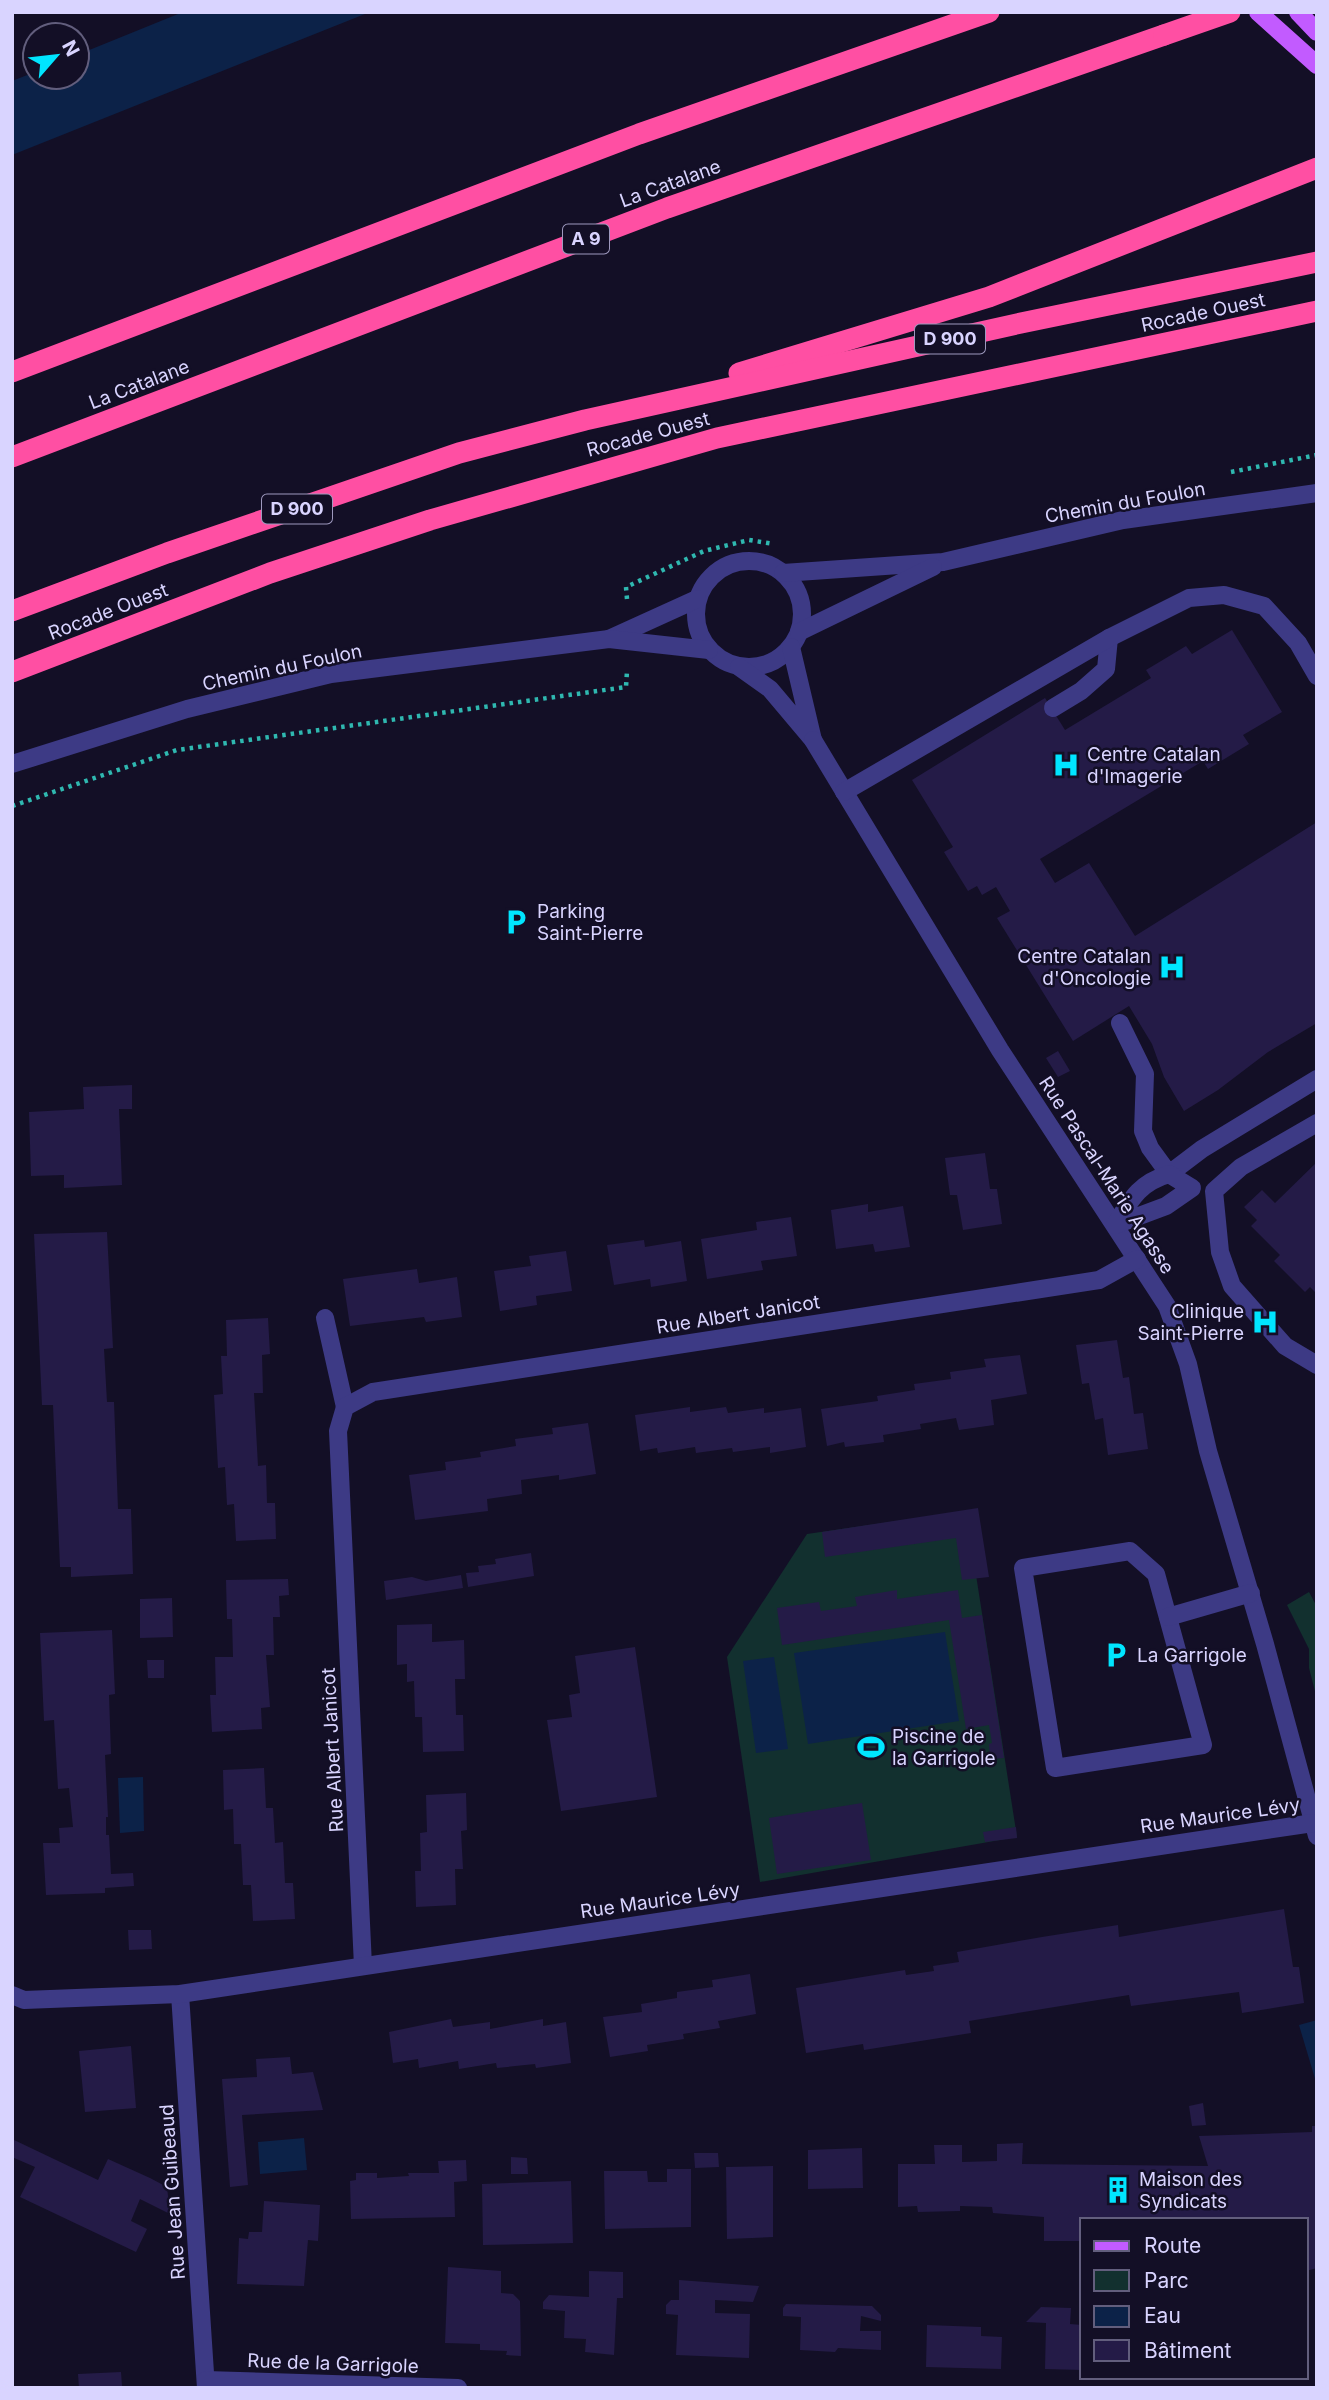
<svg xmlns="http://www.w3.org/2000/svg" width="1329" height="2400" font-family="Inter,sans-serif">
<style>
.green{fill:#12302f}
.water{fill:#0c2248}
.building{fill:#241b47}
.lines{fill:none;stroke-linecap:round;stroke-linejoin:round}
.path{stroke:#2fb8b0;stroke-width:4.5;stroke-dasharray:3.5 5;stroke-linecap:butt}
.minor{stroke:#3d3a85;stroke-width:18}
.major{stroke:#c25bff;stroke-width:18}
.highway{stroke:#ff4fa3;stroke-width:21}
.highway-bridge{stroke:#ff4fa3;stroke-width:21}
.labels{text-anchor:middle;stroke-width:5;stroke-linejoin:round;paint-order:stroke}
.shield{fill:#130f26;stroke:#9e99be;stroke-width:2}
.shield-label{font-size:18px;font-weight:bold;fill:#d9d4ff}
.street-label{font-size:19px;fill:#d9d4ff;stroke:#130f26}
.poi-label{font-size:19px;fill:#d9d4ff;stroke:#130f26;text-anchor:start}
</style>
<rect width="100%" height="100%" fill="#130f26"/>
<!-- green -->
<g class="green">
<path d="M966,1511l51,326 -257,45 -33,-225 80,-123z"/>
<path d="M1309,1592l8,15v92l-8,-31v-19l-22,-44z"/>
</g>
<!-- water -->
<g class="water">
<path d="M183,12h187l-358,143v-74l23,-9v5h42v-22z"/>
<path d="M945,1632l14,89 -151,23 -14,-91z"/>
<path d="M774,1657l14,92 -32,4 -13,-92z"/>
<path d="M143,1777l1,54 -24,2 -2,-55z"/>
<path d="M1317,2020v62h-1l-17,-57z"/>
<path d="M304,2138l3,32 -47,4 -2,-32z"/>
</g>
<!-- building -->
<g class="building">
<path d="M1232,630l50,82 -39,23 6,9 -41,25 -5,-8 -163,98 15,24 34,-20 46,73 182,-114v201l-49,29 -50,38 -34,21 -20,-34 -12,-33 -23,-38 -56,35 -76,-123 13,-7 -14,-24 -14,8 -5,-9 -9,5 -24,-39 9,-5 -41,-67 133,-82 20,32 86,-52 -5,-8 40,-24 6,8z"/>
<path d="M1058,1051l12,20 -12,6 -12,-19z"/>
<path d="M132,1085v24h-13l3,76 -58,3v-13l-33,1 -2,-64 55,-3 -1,-22z"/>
<path d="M985,1153l5,36h7l5,35 -39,6 -6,-35h-7l-5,-37z"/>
<path d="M1317,1162v132l-7,-7 -5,5 -31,-31 6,-6 -29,-29 6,-6 -13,-13 18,-17 13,13z"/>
<path d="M868,1204v8l35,-6 7,41 -35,5 -2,-8 -37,5 -5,-39z"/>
<path d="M791,1217l6,39 -36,5 2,9 -56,9 -6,-40 56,-9 -1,-8z"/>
<path d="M107,1232l6,116 -9,1 3,53h7l4,107h13l2,65 -62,3v-10h-11l-7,-162h-11l-8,-171z"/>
<path d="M644,1240l1,7 36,-6 6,40 -36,6 -1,-8 -36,6 -7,-40z"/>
<path d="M566,1251l6,40 -36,5 1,9 -37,6 -6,-40 37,-5 -2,-10z"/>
<path d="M417,1269l2,14 38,-6 5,40 -36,5 -2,-5 -74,9 -7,-47z"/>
<path d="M268,1318l2,36 -8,1 1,38h-9l4,73 8,-1 1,38h8l1,36 -40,2 -2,-37 -7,1 -2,-38 -7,1 -4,-73 9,-1 -2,-38h6l-1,-36z"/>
<path d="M1117,1340l6,38 6,-1 5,37 9,-1 5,36 -40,6 -5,-37 -8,2 -6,-37 -7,1 -6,-39z"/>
<path d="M1020,1355l7,39 -36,6 3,25 -35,5 -3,-12 -36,6 1,5 -38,6 1,7 -39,5 -1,-5 -17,4 -6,-37 57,-8 -1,-5 38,-6 -1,-6 37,-5 -1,-7 36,-5 -2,-8z"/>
<path d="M690,1407v5l36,-5 2,6 36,-5v5l37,-5 5,39 -36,6v-6l-37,5 -1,-4 -36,5 -1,-6 -37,6 -1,-5 -17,3 -5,-36z"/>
<path d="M588,1423l8,51 -37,6v-5l-38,5 1,14 -35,5 1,12 -73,9 -6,-45 37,-5 -1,-8 36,-5 -1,-5 36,-6 -1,-7 38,-5 -1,-6z"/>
<path d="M978,1508l11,69 -27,3 -6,-42 -131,19 -3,-25z"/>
<path d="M531,1553l3,23 -66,11 -2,-14 13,-1 -1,-6 18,-2 -1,-5z"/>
<path d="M461,1575l2,13 -77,12 -2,-19 28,-4 14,4z"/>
<path d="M288,1579l1,16 -10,1 1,21h-7l1,38h-8l4,52 -9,1 1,21 -50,3 -2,-37h6l-1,-38h18l-1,-38h-5l-1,-39z"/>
<path d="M897,1590v9l61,-9 4,28 20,-3 22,143 -14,1 -1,-15 3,-1 -3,-18 -23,4 -17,-109 -167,25 -5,-37 42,-6 2,9 36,-5 -2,-9z"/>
<path d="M172,1598l1,39 -33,1v-39z"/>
<path d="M432,1624v18l32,-2 1,39h-10l1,36h7l1,36 -41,1 -1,-35h-7l-1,-36 -7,1v-18l-10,1v-40z"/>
<path d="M112,1630l3,64 -6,1 2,59 -6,1 3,62h-2v18h3l2,39 22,-1 1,13 -29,2v5l-59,2 -3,-52h17l-1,-15 14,-1 -4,-39 -11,1 -4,-69 -10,1 -4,-88z"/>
<path d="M635,1647l22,150 -96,14 -14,-91 25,-3 -3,-22 11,-2 -5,-37z"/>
<path d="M147,1660h17v18h-16z"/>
<path d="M264,1768l2,40h7l2,35 8,-1 2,41h8l2,36 -42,2 -2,-36h-8l-2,-41h-7l-1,-35 -9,1 -1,-40z"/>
<path d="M466,1793l1,37 -6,1 2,38h-8l1,36 -40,2 -1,-36h6l-1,-38 7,-1 -1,-37z"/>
<path d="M862,1803l9,57 -94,14 -8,-56z"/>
<path d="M1016,1827l1,11 -32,4 -2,-10z"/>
<path d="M1284,1909l9,58h6l5,36 -62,10 -3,-21 -108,14 -2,-11 -160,26 2,12 -107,17 -1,-6 -57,9 -10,-65 109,-18 1,5 28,-4 -1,-5 26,-4 -2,-10 85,-15 76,-12 1,12z"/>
<path d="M128,1930h23l1,19 -23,1z"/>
<path d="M750,1974l6,40 -38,7 2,7 -37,6 1,5 -37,6 1,6 -38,6 -7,-40 39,-5 -1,-8 36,-6v-6l36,-5 -1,-7z"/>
<path d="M451,2019l2,8 37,-5v7l53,-10v7l23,-4 5,41 -35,5 -1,-4 -38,4 -1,-5 -37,6 -1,-8 -39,7 -1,-9 -25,4 -4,-31z"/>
<path d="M131,2046l5,62 -51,4 -6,-61z"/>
<path d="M290,2057l2,17 21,-2 10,38 -81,5 6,70 -18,2 -8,-108 35,-2 -1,-18z"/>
<path d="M1203,2103l3,22 -14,1 -3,-20z"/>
<path d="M1312,2126h5v142l-11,3v-51h-224v21h-38v-24l-51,-4 -1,-6 -32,-1v5l-42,1 -1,-6 -19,1v-43h37l-1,-19h28v17l35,-1v-17l26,-1 -1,21 186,2 -9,-30 113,-4z"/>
<path d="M12,2139l86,41 10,-21 42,19 17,9 3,27 -30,-15 -9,22 16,8 -11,23 -116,-55 15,-30 -23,-10z"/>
<path d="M862,2148l1,40 -55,1v-39z"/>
<path d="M694,2153h24l1,14 -24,1z"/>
<path d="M511,2157l16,1 1,16h-17z"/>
<path d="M466,2160l1,21 -13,1 1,35 -104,2 -1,-38 6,-1v-7h21v5l32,-2 -1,-3h31l-1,-12z"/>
<path d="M773,2166v71l-46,2 -1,-72z"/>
<path d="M667,2169h24v58l-86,2 -1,-58h43l1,11h19z"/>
<path d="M571,2181l2,62 -90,2 -1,-61z"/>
<path d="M264,2201l56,4 -2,36 -10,-1 -4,46 -67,-2 2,-46 9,1 1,-7h13z"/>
<path d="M448,2267l53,4v22l12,1 7,7 1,55 -15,-1 1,-4 -27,-1v-6l-35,-1z"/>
<path d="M589,2271l34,1v26h-6l-3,57 -29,-3 1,-13 -22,-1 1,-27 -22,-2v-7l6,-7 40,2z"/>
<path d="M679,2280l80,6 -6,16 -38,-2v13l35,1 -1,44 -73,-3 2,-40 -12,-1v-9l5,-5h8z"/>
<path d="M786,2304l86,2 9,9v6l-20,-5 -1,15h21v19l-43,-2 -3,4 -35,-2 1,-33 -18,-1v-8z"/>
<path d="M1041,2307l30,1 -1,16 12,1v45l-37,-1 1,-46 -20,-1z"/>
<path d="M927,2325l54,2v9l21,1 -1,32 -75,-2z"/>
<path d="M121,2372l1,14 -43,2 -1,-14z"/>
</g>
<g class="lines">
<!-- path -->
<g class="path">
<path d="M1231,472l86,-17"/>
<path d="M627,599l-1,-12 78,-36 45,-11 25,4"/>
<path d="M12,806l165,-56 449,-63 1,-16"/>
</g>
<!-- minor -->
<g class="minor">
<circle cx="749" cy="614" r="53"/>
<path d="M783,573l160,-11 180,-42 194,-27"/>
<path d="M799,632l134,-65"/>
<path d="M609,639l88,-40"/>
<path d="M739,667l31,22 43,51 -22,-93"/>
<path d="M1053,708l28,-17 25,-22 3,-31"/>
<path d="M813,740l187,310 167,256 21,58 20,87 57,193 52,192"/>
<path d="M12,764l175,-55 144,-35 278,-35 100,11"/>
<path d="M844,792l265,-154 80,-40 35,-3 40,11 34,37 19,33"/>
<path d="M1120,1023l25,51 -2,57 7,17 19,26 33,-25 115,-70"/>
<path d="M1317,1123l-76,44 -27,24 6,61 12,34 53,60 32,19"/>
<path d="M1169,1174l23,14 -26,18 -51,19c16,-26 24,-42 54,-51z"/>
<path d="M325,1318l20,89"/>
<path d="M1130,1551l26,23 47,171 -148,23 -32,-200z"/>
<path d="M1168,1617l83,-24"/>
<path d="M363,1966l-25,-535 7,-24 28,-15 726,-112 38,-21"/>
<path d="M180,1994l26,394"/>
<path d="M12,1995l12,5 156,-6 1133,-171"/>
<path d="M206,2380l252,8"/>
</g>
<!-- major -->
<g class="major">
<path d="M1258,12l59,53"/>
<path d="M1298,12l19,20"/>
</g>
<!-- highway -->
<g class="highway">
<path d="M12,372l627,-238 350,-122"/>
<path d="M739,373l250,-76 328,-129"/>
<path d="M12,457l655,-249 497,-173"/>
<path d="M12,611l155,-58 292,-100 126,-33 436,-97 296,-61"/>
<path d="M12,672l258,-99 160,-53 287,-82 600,-127"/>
</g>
<!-- highway-bridge -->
<path class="highway-bridge" d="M1164,35l66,-23"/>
</g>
<!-- icons -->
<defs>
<symbol id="hospital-bare" viewBox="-9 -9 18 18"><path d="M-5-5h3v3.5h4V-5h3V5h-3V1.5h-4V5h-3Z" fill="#00e5ff" stroke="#130f26" stroke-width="2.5" paint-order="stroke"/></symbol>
<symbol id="parking-bare" viewBox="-9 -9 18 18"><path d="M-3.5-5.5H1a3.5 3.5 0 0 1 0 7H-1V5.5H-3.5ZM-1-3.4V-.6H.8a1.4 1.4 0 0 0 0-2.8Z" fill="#00e5ff" stroke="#130f26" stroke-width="2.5" paint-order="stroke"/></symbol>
<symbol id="stadium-bare" viewBox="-9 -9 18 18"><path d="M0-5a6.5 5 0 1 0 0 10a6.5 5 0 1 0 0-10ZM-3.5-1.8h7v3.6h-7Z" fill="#00e5ff" stroke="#130f26" stroke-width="2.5" paint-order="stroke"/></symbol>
<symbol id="building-bare" viewBox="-9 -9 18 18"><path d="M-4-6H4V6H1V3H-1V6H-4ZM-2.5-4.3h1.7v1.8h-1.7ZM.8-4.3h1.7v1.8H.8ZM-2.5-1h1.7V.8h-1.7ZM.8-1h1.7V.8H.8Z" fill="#00e5ff" stroke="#130f26" stroke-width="2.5" paint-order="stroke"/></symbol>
</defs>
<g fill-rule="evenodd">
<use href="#hospital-bare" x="1047" y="746" width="38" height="38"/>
<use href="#parking-bare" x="497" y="903" width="38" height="38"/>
<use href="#hospital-bare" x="1153" y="948" width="38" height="38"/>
<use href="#hospital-bare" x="1246" y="1303" width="38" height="38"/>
<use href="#parking-bare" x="1097" y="1636" width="38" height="38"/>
<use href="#stadium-bare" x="852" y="1728" width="38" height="38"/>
<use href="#building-bare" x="1099" y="2171" width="38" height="38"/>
</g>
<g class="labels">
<!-- shield labels -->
<g class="shield">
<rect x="563" y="224.5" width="46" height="29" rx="5"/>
<rect x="915" y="324.5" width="70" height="29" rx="5"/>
<rect x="262" y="494.5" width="70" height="29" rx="5"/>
</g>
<g class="shield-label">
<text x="586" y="245">A 9</text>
<text x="950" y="345">D 900</text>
<text x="297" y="515">D 900</text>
</g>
<!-- street labels -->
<g class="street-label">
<text transform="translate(670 183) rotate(-20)" y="7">La Catalane</text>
<text transform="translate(1203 312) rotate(-12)" y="7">Rocade Ouest</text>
<text transform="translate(139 384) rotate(-21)" y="7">La Catalane</text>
<text transform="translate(648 434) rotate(-15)" y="7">Rocade Ouest</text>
<text transform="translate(1125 502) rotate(-10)" y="7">Chemin du Foulon</text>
<text transform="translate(108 611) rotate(-21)" y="7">Rocade Ouest</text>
<text transform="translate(282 667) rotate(-12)" y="7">Chemin du Foulon</text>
<text transform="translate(1107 1175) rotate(57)" y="7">Rue Pascal-Marie Agasse</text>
<text transform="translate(738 1314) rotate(-9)" y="7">Rue Albert Janicot</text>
<text transform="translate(332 1750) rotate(-93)" y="7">Rue Albert Janicot</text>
<text transform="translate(1220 1815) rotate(-8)" y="7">Rue Maurice Lévy</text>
<text transform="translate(660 1900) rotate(-8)" y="7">Rue Maurice Lévy</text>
<text transform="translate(172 2192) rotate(-94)" y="7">Rue Jean Guibeaud</text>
<text transform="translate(333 2363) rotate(2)" y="7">Rue de la Garrigole</text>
</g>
<!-- poi labels -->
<g class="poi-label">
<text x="1087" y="761">Centre Catalan<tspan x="1087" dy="22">d'Imagerie</tspan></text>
<text x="537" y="918">Parking<tspan x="537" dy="22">Saint-Pierre</tspan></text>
<text x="1151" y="963" text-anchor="end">Centre Catalan<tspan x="1151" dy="22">d'Oncologie</tspan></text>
<text x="1244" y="1318" text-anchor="end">Clinique<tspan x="1244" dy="22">Saint-Pierre</tspan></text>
<text x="1137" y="1662">La Garrigole</text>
<text x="892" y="1743">Piscine de<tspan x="892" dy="22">la Garrigole</tspan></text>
<text x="1139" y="2186">Maison des<tspan x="1139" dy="22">Syndicats</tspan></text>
</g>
</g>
<!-- border -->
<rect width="1329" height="2400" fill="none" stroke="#d9d4ff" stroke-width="28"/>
<!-- legend -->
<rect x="1080" y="2218" width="228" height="161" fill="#130f26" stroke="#625e7d" stroke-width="2"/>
<rect x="1094" y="2241" width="35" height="10" fill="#c25bff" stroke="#625e7d" stroke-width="2"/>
<text x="1144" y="2253" font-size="21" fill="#d9d4ff">Route</text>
<rect x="1094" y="2270" width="35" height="21" fill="#12302f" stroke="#625e7d" stroke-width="2"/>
<text x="1144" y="2288" font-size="21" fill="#d9d4ff">Parc</text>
<rect x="1094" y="2306" width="35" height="21" fill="#0c2248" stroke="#625e7d" stroke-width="2"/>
<text x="1144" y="2323" font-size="21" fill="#d9d4ff">Eau</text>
<rect x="1094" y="2340" width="35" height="21" fill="#241b47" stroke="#625e7d" stroke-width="2"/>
<text x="1144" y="2358" font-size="21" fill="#d9d4ff">Bâtiment</text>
<!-- north arrow -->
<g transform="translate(56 56) rotate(62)"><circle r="33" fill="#130f26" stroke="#625e7d" stroke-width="2"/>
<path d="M0-5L12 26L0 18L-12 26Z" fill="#00e5ff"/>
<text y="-10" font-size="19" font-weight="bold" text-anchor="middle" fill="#d9d4ff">N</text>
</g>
</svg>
